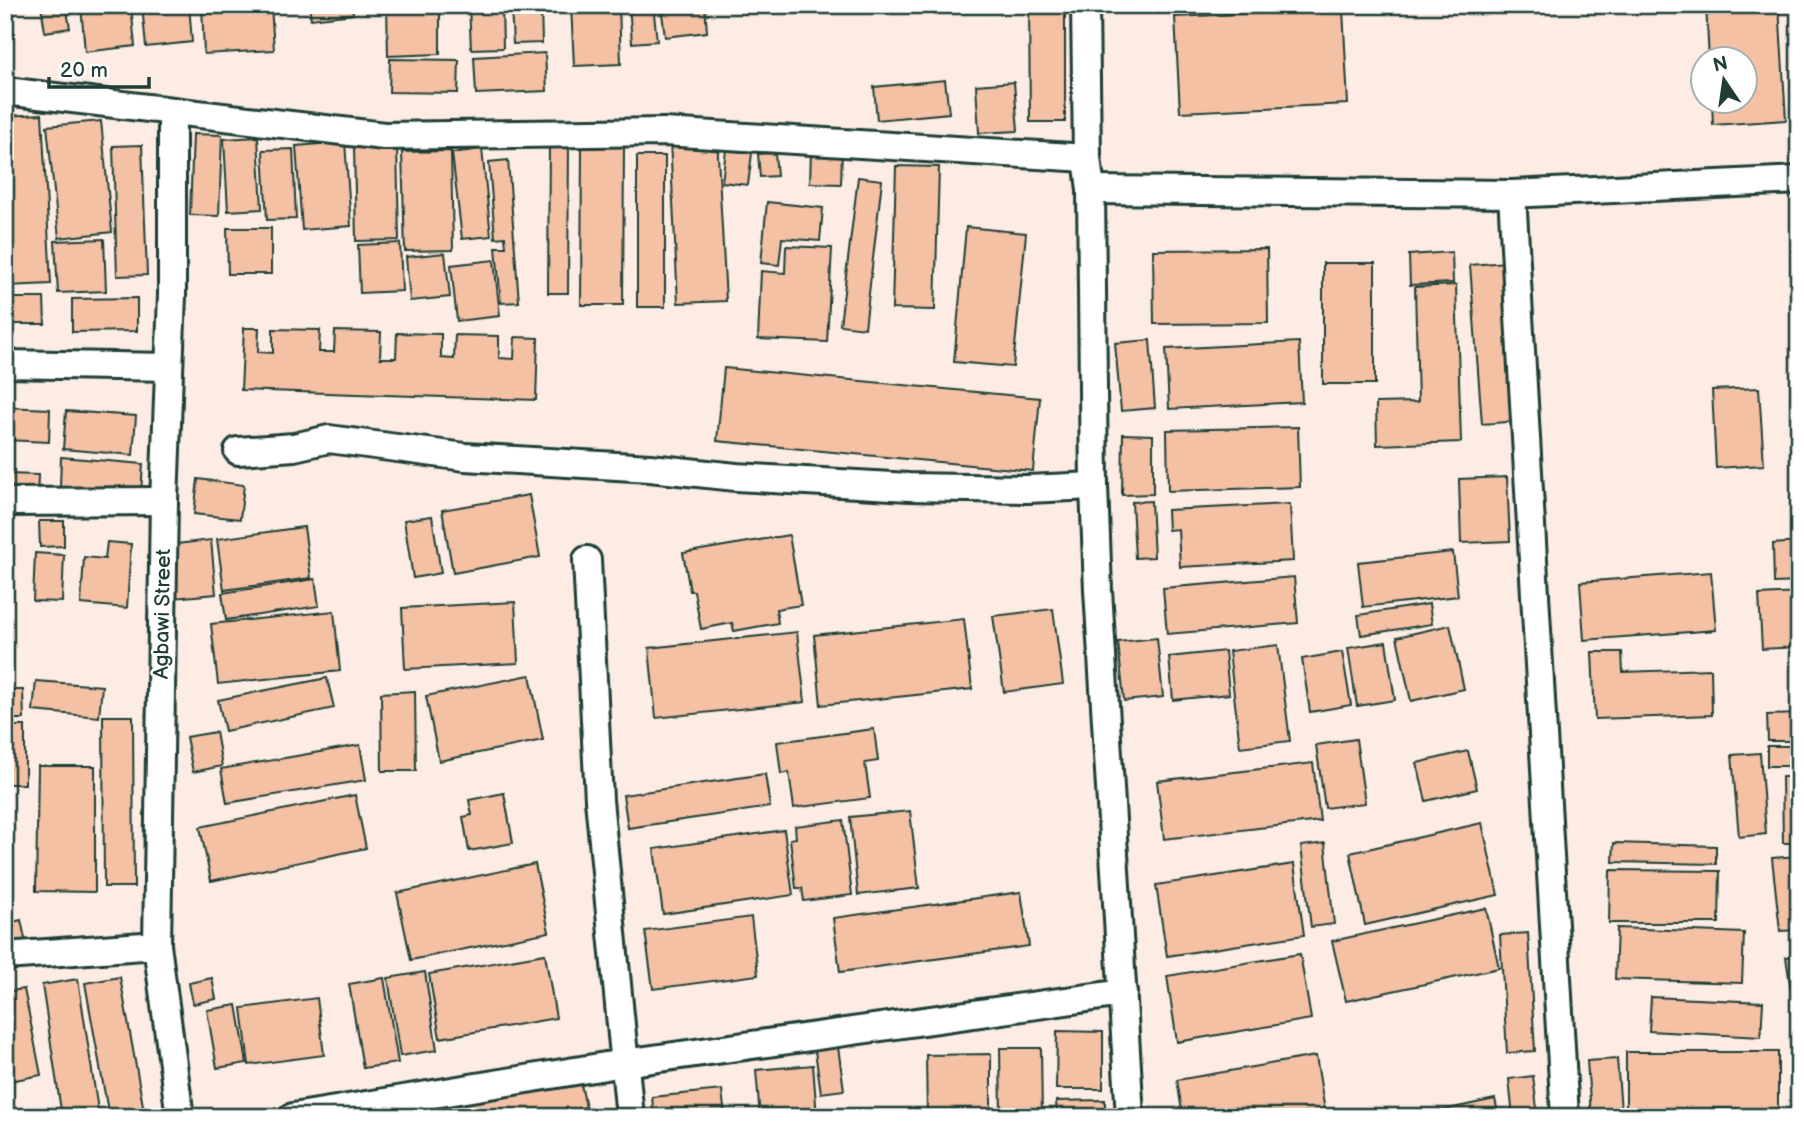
<svg xmlns="http://www.w3.org/2000/svg" width="1804" height="1122" font-family="'Balsamiq Sans',sans-serif">
<style>
.building{fill:#f4c1a5;stroke:#1f3d34;stroke-width:2}
.lines{fill:none;stroke-linecap:round;stroke-linejoin:round}
.minor-casing{stroke:#1f3d34;stroke-width:32}
.minor{stroke:#fff;stroke-width:26}
.labels{text-anchor:middle;stroke-width:5;stroke-linejoin:round;paint-order:stroke}
.street-label{font-size:21px;fill:#1f3d34;stroke:#fff}
</style>
<rect width="100%" height="100%" fill="#fcece4"/>
<filter id="ink" filterUnits="userSpaceOnUse"><feTurbulence type="fractalNoise" baseFrequency=".0143" numOctaves="2"/><feDisplacementMap in="SourceGraphic" scale="14" xChannelSelector="R" yChannelSelector="G"/><feConvolveMatrix kernelMatrix="1 2 1 2 8 2 1 2 1" color-interpolation-filters="sRGB"/></filter>
<g filter="url(#ink)">
<!-- building -->
<g class="building">
<path d="M41,5h25l4,23 -25,4z"/>
<path d="M81,5h50l4,41 -50,6z"/>
<path d="M142,5h47l3,37 -46,5z"/>
<path d="M202,5h69l3,45 -70,4z"/>
<path d="M309,5h43l1,9 -42,5z"/>
<path d="M387,5h53v49l-52,2z"/>
<path d="M469,5h33l1,43 -32,1z"/>
<path d="M511,5h30l1,38 -29,1z"/>
<path d="M571,5h48l2,59 -47,2z"/>
<path d="M629,5h24l4,36 -25,2z"/>
<path d="M661,5h44l2,27 -42,5z"/>
<path d="M1029,5h36v117h-35z"/>
<path d="M1706,5h73l7,115 -73,5 -1,-23h32v-42h-35z"/>
<path d="M1343,9l5,95 -168,8 -5,-95z"/>
<path d="M545,53l2,38 -71,3 -2,-37z"/>
<path d="M390,59l69,1 -1,33 -69,-1z"/>
<path d="M945,80l4,33 -72,7 -3,-33z"/>
<path d="M1014,82l4,49 -39,2 -3,-48z"/>
<path d="M42,114l9,170 -44,2 -2,-170z"/>
<path d="M101,121l11,111 -53,6 -12,-112z"/>
<path d="M193,134l29,1 -3,81 -29,-1z"/>
<path d="M258,137l4,72 -34,2 -4,-72z"/>
<path d="M717,137l9,164 -48,2 -8,-163z"/>
<path d="M569,139l-1,154h-20l1,-153z"/>
<path d="M345,142l6,84 -49,4 -6,-84z"/>
<path d="M142,145l5,130 -30,1 -4,-130z"/>
<path d="M397,145l2,95 -43,1 -2,-95z"/>
<path d="M624,145l-1,160h-42l1,-159z"/>
<path d="M293,149l3,70 -29,1 -4,-70z"/>
<path d="M482,149l9,87 -29,3 -10,-86z"/>
<path d="M726,150l26,3 -4,32 -26,-3z"/>
<path d="M451,151l2,99 -48,1 -3,-99z"/>
<path d="M811,151l31,1 -1,32 -31,-1z"/>
<path d="M775,153l2,23 -17,1 -2,-23z"/>
<rect x="637" y="156" width="28" height="151"/>
<path d="M508,160l11,142 -18,1 -5,-56h10l-1,-10 -10,1 -6,-76z"/>
<path d="M896,166l43,1 -4,143 -43,-1z"/>
<path d="M858,177l24,3 -17,148 -25,-3z"/>
<path d="M767,202l56,6 -3,33 -38,-3 -3,27 -18,-2z"/>
<path d="M966,227l60,6 -13,134 -59,-5z"/>
<path d="M227,228h44v46h-43z"/>
<path d="M104,239l2,52 -48,2 -3,-52z"/>
<path d="M400,243l2,48 -42,2 -2,-48z"/>
<path d="M786,246l46,2 -5,94 -69,-3 3,-68 24,2z"/>
<path d="M1267,249l1,74 -114,1 -1,-74z"/>
<path d="M1452,252l1,31 -43,2 -1,-30z"/>
<path d="M445,253l5,44 -40,4 -4,-44z"/>
<path d="M494,260l6,56 -43,5 -6,-56z"/>
<path d="M1506,262l13,159 -37,3 -12,-159z"/>
<rect x="1323" y="263" width="52" height="121"/>
<path d="M1456,285l5,157 -84,3 -1,-42 42,-1 -3,-115z"/>
<path d="M5,298h39l1,26h-40z"/>
<path d="M137,298v33l-65,1v-33z"/>
<path d="M244,328h15l-1,24 15,1v-24l47,1 -1,22h15l1,-21 46,1 -1,26h16l1,-25 44,1v24l13,1 1,-24 44,1v22l15,1 1,-22 23,1 -2,62 -295,-10z"/>
<path d="M1150,340l5,68 -34,3 -6,-68z"/>
<path d="M1299,342l3,60 -133,7 -3,-60z"/>
<path d="M724,368l316,30 -7,73 -316,-30z"/>
<path d="M1759,388l5,77 -48,3 -4,-78z"/>
<path d="M5,407l45,2 -1,33 -44,-2z"/>
<path d="M66,411l70,5 -3,39 -70,-6z"/>
<path d="M1298,427l2,60 -132,4 -1,-61z"/>
<path d="M1123,434l30,1v59l-31,1z"/>
<path d="M61,457l82,7 -2,29 -81,-6z"/>
<path d="M5,474l33,1 -1,26 -32,-1z"/>
<path d="M1507,477l3,64 -49,2 -2,-64z"/>
<path d="M198,479l46,6 -4,34 -46,-5z"/>
<path d="M529,495l11,62 -87,16 -11,-63z"/>
<path d="M1151,501l3,56 -19,1 -3,-56z"/>
<path d="M1290,504l3,57 -113,6 -2,-38 -10,1 -1,-20z"/>
<path d="M432,516l9,57 -28,5 -9,-58z"/>
<path d="M39,521h25v25l-24,1z"/>
<path d="M304,527l7,51 -87,12 -7,-51z"/>
<path d="M789,535l12,70 -25,4 2,14 -44,8 -2,-8 -31,6 -7,-38h-4l-7,-38z"/>
<path d="M211,540l5,54 -43,4 -5,-53z"/>
<path d="M107,542l24,2 -4,64 -46,-4 3,-47 21,2z"/>
<path d="M1799,542v40l-25,1 -1,-39z"/>
<path d="M1453,552l5,44 -95,11 -5,-45z"/>
<path d="M35,553l29,2 -2,47 -29,-1z"/>
<path d="M5,564h7l-7,104z"/>
<path d="M1711,572l5,58 -132,10 -4,-58z"/>
<path d="M1294,577l4,46 -131,11 -4,-46z"/>
<path d="M315,579l4,27 -93,14 -4,-27z"/>
<path d="M1799,593v54l-37,2 -3,-54z"/>
<path d="M515,602l3,61 -113,6 -3,-61z"/>
<path d="M1429,604l3,20 -71,11 -3,-20z"/>
<path d="M1053,609l10,75 -59,8 -11,-76z"/>
<path d="M334,611l6,60 -122,13 -7,-60z"/>
<path d="M964,619l8,70 -151,16 -7,-70z"/>
<path d="M1450,625l14,64 -53,12 -14,-64z"/>
<path d="M797,632l8,70 -149,16 -7,-70z"/>
<path d="M1157,638l6,59 -39,4 -6,-59z"/>
<path d="M1386,642l9,58 -38,6 -9,-58z"/>
<path d="M1278,645l12,96 -50,6 -11,-96z"/>
<path d="M1225,651l4,43 -56,6 -4,-43z"/>
<path d="M1342,652l9,53 -41,7 -8,-53z"/>
<path d="M1592,652h30l1,20 88,-3 1,46 -117,4z"/>
<path d="M1796,663h3v43h-2z"/>
<path d="M530,675l13,65 -104,21 -13,-65z"/>
<path d="M327,678l7,30 -109,23 -7,-31z"/>
<path d="M36,681l66,5 -3,31 -66,-6z"/>
<path d="M5,690h18l1,29h-19z"/>
<path d="M415,691l1,80h-34l-1,-78z"/>
<path d="M1799,714v27h-31l-1,-26z"/>
<path d="M103,716h30l1,171h-30z"/>
<rect x="5" y="726" width="20" height="58"/>
<path d="M874,729l4,32 -13,2 5,35 -76,10 -5,-36 -8,2 -4,-32z"/>
<path d="M216,732l6,34 -29,6 -7,-35z"/>
<path d="M1356,739l9,64 -40,5 -9,-63z"/>
<path d="M360,745l6,35 -139,23 -6,-34z"/>
<rect x="1767" y="746" width="32" height="20"/>
<path d="M1468,751l9,38 -51,12 -9,-38z"/>
<path d="M1760,753l6,81 -27,3 -7,-82z"/>
<path d="M1313,763l7,58 -156,18 -7,-58z"/>
<path d="M38,766h57v126l-59,-1z"/>
<path d="M765,774l5,33 -142,21 -5,-33z"/>
<path d="M1782,777h17v66h-16z"/>
<path d="M504,793l9,50 -44,8 -6,-34 9,-2 -3,-15z"/>
<path d="M355,795l11,53 -155,33 -11,-54z"/>
<path d="M910,811l9,77 -61,7 -8,-78z"/>
<path d="M843,820l9,75 -48,6 -2,-13h-6l-6,-49 6,-1 -1,-12z"/>
<path d="M1482,823l16,72 -133,30 -15,-72z"/>
<path d="M784,830l9,65 -130,19 -9,-65z"/>
<path d="M1325,843l9,81 -23,3 -10,-81z"/>
<path d="M1614,843l102,3v18l-103,-2z"/>
<path d="M1799,856v74l-19,1 -8,-73z"/>
<path d="M535,864l14,68 -138,28 -14,-67z"/>
<path d="M1294,864l10,71 -137,21 -11,-71z"/>
<path d="M1610,870l110,1 -1,52h-110z"/>
<path d="M1021,892l8,54 -189,26 -7,-54z"/>
<path d="M1486,908l13,60 -153,33 -14,-60z"/>
<path d="M751,917l7,58 -105,14 -8,-58z"/>
<path d="M21,920l6,28 -22,5v-29z"/>
<path d="M1617,928l127,5 -2,50 -127,-4z"/>
<path d="M1528,933l7,118 -28,2 -7,-118z"/>
<path d="M545,954l11,64 -116,20 -11,-64z"/>
<path d="M1300,954l11,65 -134,23 -10,-66z"/>
<path d="M1799,955v70h-3l-10,-68z"/>
<path d="M425,972l12,78 -37,6 -12,-78z"/>
<path d="M120,977l25,140h-36l-24,-134z"/>
<path d="M212,978l4,21 -23,5 -4,-21z"/>
<path d="M384,978l14,85 -35,5 -14,-84z"/>
<path d="M78,979l21,138h-37l-20,-132z"/>
<path d="M24,989l17,86 -36,7v-90z"/>
<path d="M1651,997l112,5 -2,35 -112,-6z"/>
<path d="M317,998l7,57 -75,10 -7,-57z"/>
<path d="M237,1005l10,58 -30,5 -10,-58z"/>
<path d="M1057,1031l46,1v57h-47z"/>
<path d="M838,1047l6,43 -23,3 -6,-42z"/>
<path d="M1000,1048h41l1,69h-41z"/>
<path d="M1626,1052h152v57l-152,1z"/>
<path d="M991,1054v63h-64l-1,-62z"/>
<path d="M1316,1056l10,61h-143l-6,-37z"/>
<path d="M1617,1059l4,52 -30,3 -4,-53z"/>
<path d="M813,1065l4,52h-57l-4,-47z"/>
<path d="M1533,1076l5,41h-25l-4,-38z"/>
<path d="M580,1080l6,27 -49,10h-131v-2z"/>
<path d="M722,1090l3,27h-71l-2,-20z"/>
<path d="M1495,1099l4,18h-88z"/>
<path d="M1105,1100v17h-48l-1,-16z"/>
</g>
<g class="lines">
<defs>
<g id="minor">
<path d="M5,91l379,45 280,-4 423,26 -2,-153"/>
<path d="M172,111v184l-8,206 -7,444 23,172"/>
<path d="M1087,158l4,32 3,296 4,104 32,527"/>
<path d="M1091,190l421,4 287,-14"/>
<path d="M1512,194l53,923"/>
<path d="M5,364l164,3"/>
<path d="M238,451l56,-4 35,-8 136,18 185,11 86,9 173,10 118,2 67,-3"/>
<path d="M5,502l159,-1"/>
<path d="M587,560l12,240 31,317"/>
<path d="M5,956l152,-11"/>
<path d="M293,1117l331,-54 499,-70"/>
</g>
</defs>
<!-- minor casing -->
<use href="#minor" class="minor-casing"/>
<!-- minor -->
<use href="#minor" class="minor"/>
</g>
</g>
<g class="labels">
<!-- street labels -->
<g class="street-label">
<text transform="translate(162 614) rotate(-89)" y="7">Agbawi Street</text>
</g>
</g>
<!-- margin -->
<rect width="1804" height="1122" fill="none" stroke="#fff" stroke-width="28"/>
<rect x="14" y="14" width="1776" height="1094" fill="none" stroke="#1f3d34" stroke-width="2.5" filter="url(#ink)"/>
<!-- north arrow -->
<g transform="translate(1724 80) rotate(347)"><circle r="33" fill="#ffffff" stroke="#a5b1ae" stroke-width="2"/>
<path d="M0-5L12 26L0 18L-12 26Z" fill="#1f3d34"/>
<text y="-10" font-size="19" font-weight="bold" text-anchor="middle" fill="#1f3d34">N</text>
</g>
<!-- scale -->
<path d="M49 77v10h100v-10" fill="none" stroke="#1f3d34" stroke-width="3.5"/>
<text x="60" y="77" font-size="21" fill="#1f3d34" stroke="#ffffff" stroke-width="5" paint-order="stroke">20 m</text>
</svg>
